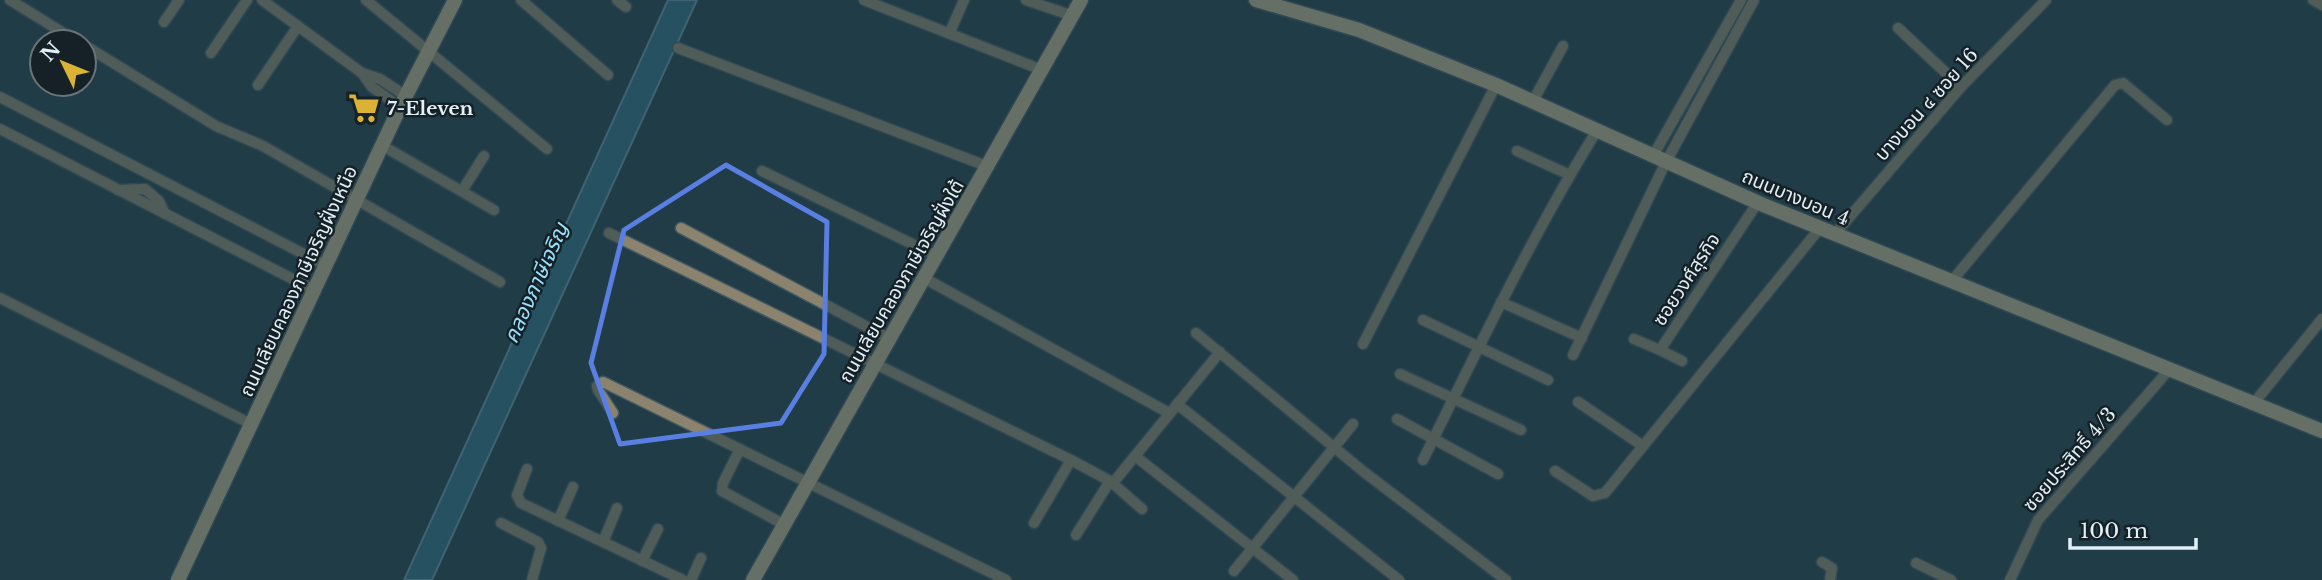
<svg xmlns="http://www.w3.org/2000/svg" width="2322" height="580" font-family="'Libre Baskerville','Noto Sans Thai',serif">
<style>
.water{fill:#2e6b82;stroke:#6493a5;stroke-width:2}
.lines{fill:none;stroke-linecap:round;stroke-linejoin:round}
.street-casing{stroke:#405963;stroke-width:13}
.secondary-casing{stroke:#405963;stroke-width:17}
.street{stroke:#8b836e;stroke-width:10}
.secondary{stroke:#baae8b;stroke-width:14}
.marked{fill:none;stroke:#587fe1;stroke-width:5;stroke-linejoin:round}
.labels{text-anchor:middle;stroke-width:5;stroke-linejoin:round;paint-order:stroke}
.street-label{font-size:19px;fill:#e1f0f7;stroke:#152126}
.poi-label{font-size:19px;font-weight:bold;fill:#e1f0f7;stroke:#152126;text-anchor:start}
.water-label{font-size:21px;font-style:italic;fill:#99e0fd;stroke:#152126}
</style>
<rect width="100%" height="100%" fill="#213c47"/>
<!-- water -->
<path class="water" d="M668,0h29l-265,580h-28z"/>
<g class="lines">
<defs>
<g id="street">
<path d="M10,0l68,42"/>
<path d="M262,0l100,73 10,14 28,20"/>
<path d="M366,0l181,149"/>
<path d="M521,0l87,75"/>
<path d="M617,0l9,7"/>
<path d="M864,0l178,70"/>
<path d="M1026,0l47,16"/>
<path d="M2313,0l9,5"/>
<path d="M164,22l15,-22"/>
<path d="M1898,28l63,59"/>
<path d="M950,32l14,-32"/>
<path d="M84,45l132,81 47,20 237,136"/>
<path d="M678,48l311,119"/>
<path d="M211,53l36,-53"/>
<path d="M362,73l18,6 26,17"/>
<path d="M258,85l40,-59"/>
<path d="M0,97l327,169"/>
<path d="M1533,101l30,-55"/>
<path d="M0,129l316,162"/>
<path d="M383,146l111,64"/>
<path d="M1517,151l53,24"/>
<path d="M1653,156l88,-156"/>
<path d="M762,171l175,85"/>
<path d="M118,190l27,-1 14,12 6,13"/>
<path d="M462,191l22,-35"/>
<path d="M681,228l209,111"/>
<path d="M609,233l462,227 -37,63"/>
<path d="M1835,234l126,-147 85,-87"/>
<path d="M924,278l245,135"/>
<path d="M1951,282l164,-197 8,-2 44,37"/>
<path d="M0,298l253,127"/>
<path d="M1501,302l81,36"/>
<path d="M1423,320l125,60"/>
<path d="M1196,333l168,139 142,108"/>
<path d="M1634,339l26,11 98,-148"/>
<path d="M1363,344l133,-259"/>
<path d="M1660,350l22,11"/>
<path d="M1573,355l93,-193 88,-162"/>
<path d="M1400,374l121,56"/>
<path d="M1578,402l65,44"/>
<path d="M2254,403l68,-84"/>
<path d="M1177,404l222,176"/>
<path d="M613,413l-15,-23 -1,-4 6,-4 403,198"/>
<path d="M1397,419l101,55"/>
<path d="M740,449l-17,34 -1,8 63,34"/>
<path d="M1135,456l158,124"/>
<path d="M1071,460l39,21 -34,54"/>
<path d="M1423,460c55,-111 108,-223 173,-328"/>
<path d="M527,469l-10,26 4,8 162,77"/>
<path d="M1555,471l38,25 12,-3 215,-265"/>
<path d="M1117,478l103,-126"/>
<path d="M1110,481l32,28"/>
<path d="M558,521l15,-34"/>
<path d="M501,523l37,19 3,6 -9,32"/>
<path d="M603,542l14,-34"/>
<path d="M642,561l16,-32"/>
<path d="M1822,562l10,6 -2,12"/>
<path d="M1916,563l35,17"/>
<path d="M1234,571l119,-147"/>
<path d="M691,580l10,-22"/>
<path d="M2010,580l28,-60 130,-149"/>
</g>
<g id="secondary">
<path d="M1256,0l103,30 137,55 265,119 561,227"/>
<path d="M178,580l222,-473 55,-107"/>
<path d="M753,580l328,-580"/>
</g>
</defs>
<!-- street casing -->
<use href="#street" class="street-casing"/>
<!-- secondary casing -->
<use href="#secondary" class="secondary-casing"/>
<!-- street -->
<use href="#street" class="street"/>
<!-- secondary -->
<use href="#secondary" class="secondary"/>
</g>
<!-- marked area -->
<path d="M0 0H2322V580H0ZM726,165l101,57 -3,132 -43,69 -161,21 -29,-81 33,-133z" fill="#213c47" fill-opacity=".55" fill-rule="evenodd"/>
<path class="marked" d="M726,165l101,57 -3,132 -43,69 -161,21 -29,-81 33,-133z"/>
<!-- icons -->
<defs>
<symbol id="supermarket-bare" viewBox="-9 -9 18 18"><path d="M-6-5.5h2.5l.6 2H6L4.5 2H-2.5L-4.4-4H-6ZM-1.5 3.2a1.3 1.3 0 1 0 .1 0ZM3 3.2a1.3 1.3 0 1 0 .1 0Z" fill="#dbb233" stroke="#152126" stroke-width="2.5" paint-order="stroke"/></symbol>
</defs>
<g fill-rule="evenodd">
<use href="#supermarket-bare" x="342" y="86" width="44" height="44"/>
</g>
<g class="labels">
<!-- street labels -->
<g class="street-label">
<text transform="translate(1926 104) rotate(-48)" y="7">บางบอน ๔ ซอย 16</text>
<text transform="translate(1796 197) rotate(23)" y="7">ถนนบางบอน 4</text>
<text transform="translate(1686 279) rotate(-57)" y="7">ซอยวงศ์สุรกิจ</text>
<text transform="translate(298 281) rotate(-65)" y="7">ถนนเลียบคลองภาษีเจริญฝั่งเหนือ</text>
<text transform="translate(901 281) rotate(-60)" y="7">ถนนเลียบคลองภาษีเจริญฝั่งใต้</text>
<text transform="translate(2069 459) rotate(-49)" y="7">ซอยประสิทธิ์ 4/3</text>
</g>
<!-- poi labels -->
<g class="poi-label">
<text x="387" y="115">7-Eleven</text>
</g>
<!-- water labels -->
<g class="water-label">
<text transform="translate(536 283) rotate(-66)" y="7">คลองภาษีเจริญ</text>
</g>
</g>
<!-- north arrow -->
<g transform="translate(63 63) rotate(313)"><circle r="33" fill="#152126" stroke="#67747a" stroke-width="2"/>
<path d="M0-5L12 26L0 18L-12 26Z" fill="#dbb233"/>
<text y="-10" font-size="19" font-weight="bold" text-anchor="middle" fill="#e1f0f7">N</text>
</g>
<!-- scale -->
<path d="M2070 538v10h126v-10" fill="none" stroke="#e1f0f7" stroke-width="3.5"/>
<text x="2080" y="538" font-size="21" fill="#e1f0f7" stroke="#152126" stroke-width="5" paint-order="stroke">100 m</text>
</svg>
